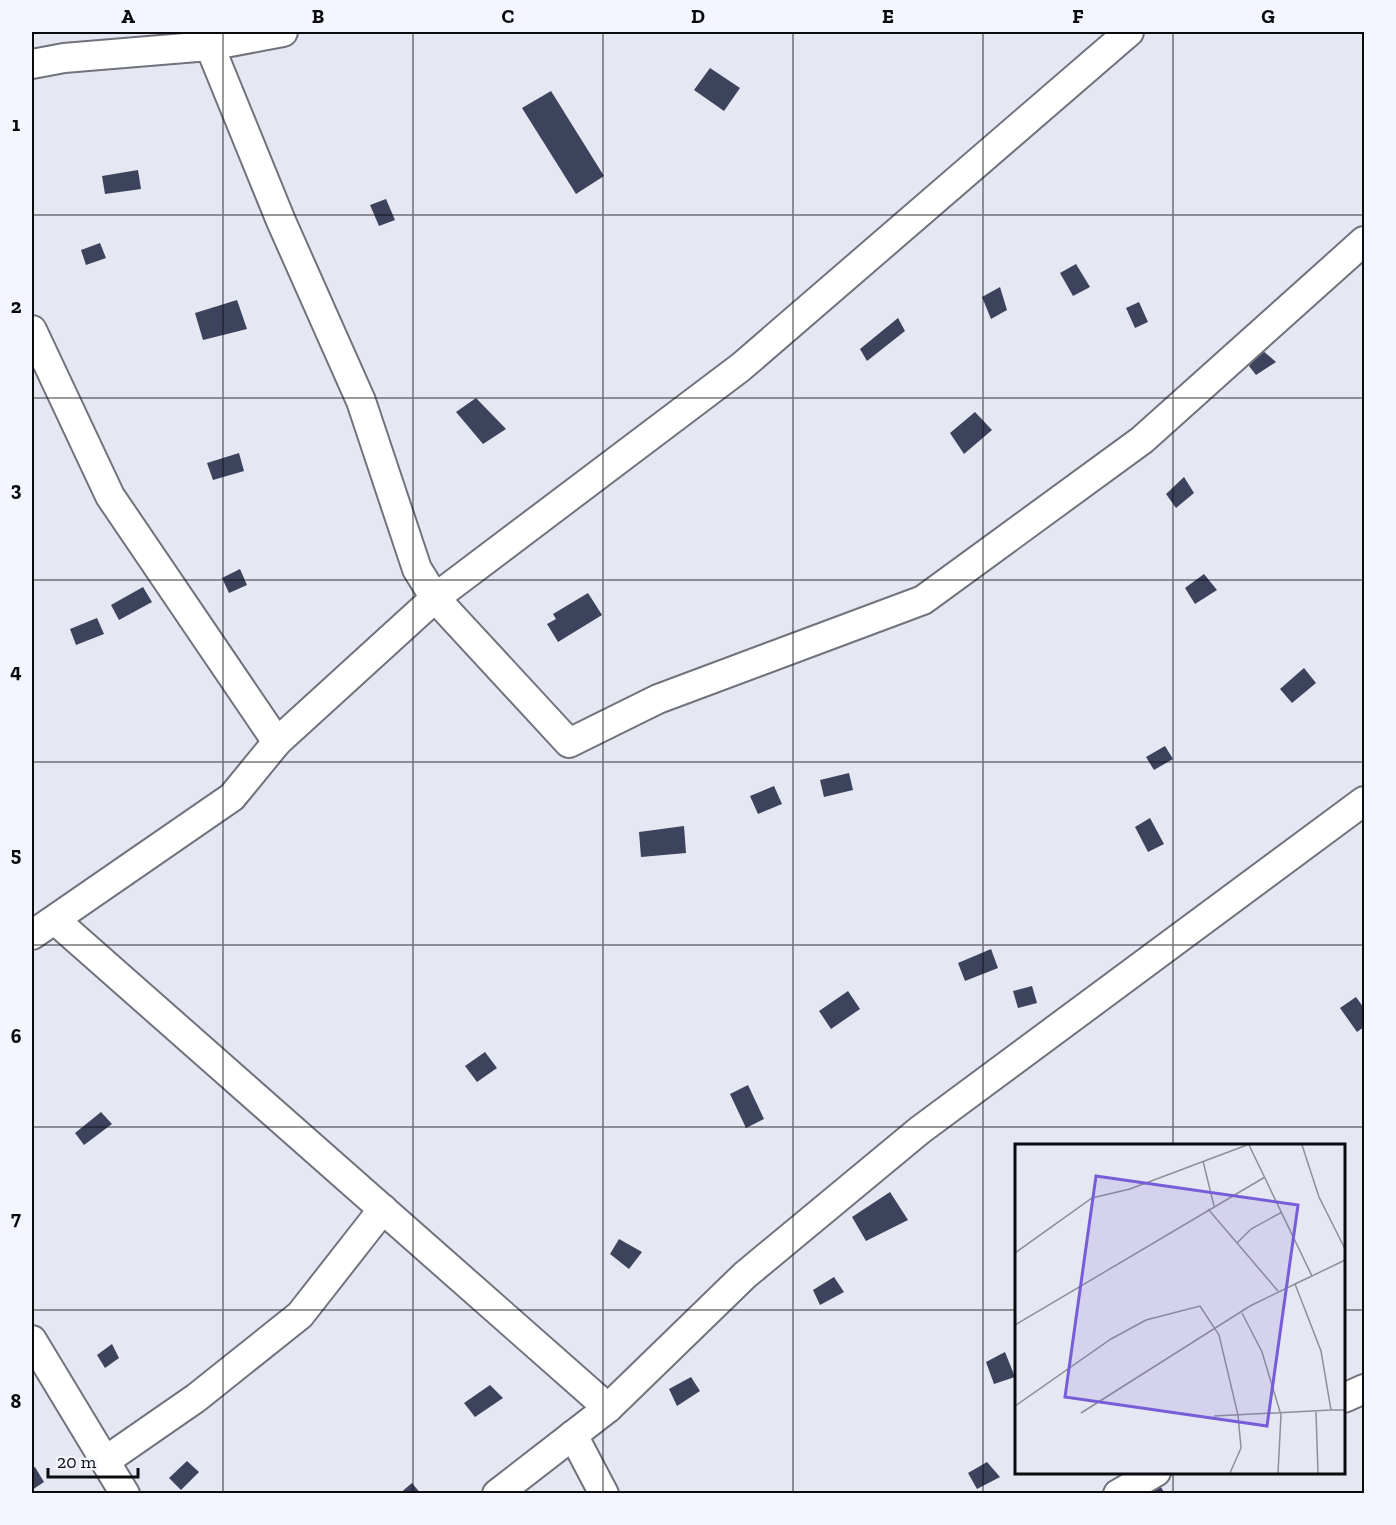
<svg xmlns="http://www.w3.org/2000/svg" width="1396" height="1525" font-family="'Zilla Slab',serif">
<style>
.building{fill:#3e435d}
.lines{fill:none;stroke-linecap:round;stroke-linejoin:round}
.street-casing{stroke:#71737c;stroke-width:32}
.street{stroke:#fff;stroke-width:28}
.grid{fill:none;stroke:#0b0b0f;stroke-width:1.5;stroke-opacity:0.55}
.inset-road{fill:none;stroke:#8e8f97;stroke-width:1.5}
.view{fill:#775dd7;fill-opacity:0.15;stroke:#775dd7;stroke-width:3}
.inset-edge{fill:none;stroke:#0b0b0f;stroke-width:3}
.neatline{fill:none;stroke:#0b0b0f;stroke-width:2}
.grid-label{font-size:20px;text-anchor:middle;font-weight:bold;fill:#0b0b0f}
</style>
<rect width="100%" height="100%" fill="#e5e7f2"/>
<!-- building -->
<g class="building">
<path d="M710,68l30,20 -16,23 -30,-21z"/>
<path d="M551,91l53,85 -28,18 -54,-86z"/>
<path d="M138,170l3,19 -36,5 -3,-18z"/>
<path d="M386,199l9,21 -16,6 -9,-21z"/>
<path d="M100,243l6,15 -20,7 -5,-15z"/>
<path d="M1076,264l14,23 -17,9 -13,-23z"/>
<path d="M1000,287l7,23 -16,9 -9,-22z"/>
<path d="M237,300l10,29 -44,11 -8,-27z"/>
<path d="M1139,302l9,20 -13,6 -9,-20z"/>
<path d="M898,318l7,13 -38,30 -7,-12z"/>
<path d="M1262,350l14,12 -20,13 -7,-9z"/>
<path d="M476,398l30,31 -23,15 -27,-32z"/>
<path d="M975,412l17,18 -28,24 -14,-21z"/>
<path d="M239,453l5,18 -31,9 -6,-17z"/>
<path d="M1184,477l10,16 -18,15 -10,-14z"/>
<path d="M240,569l7,16 -18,8 -7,-15z"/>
<path d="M1204,574l13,16 -22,14 -10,-16z"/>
<path d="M143,587l9,15 -33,18 -8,-15z"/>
<path d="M588,593l14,22 -44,27 -11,-18 9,-5 -3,-5z"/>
<path d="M97,618l7,16 -28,11 -6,-16z"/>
<path d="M1304,668l12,15 -24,20 -12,-14z"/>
<path d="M1165,746l8,13 -19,11 -8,-13z"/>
<path d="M849,773l4,17 -29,7 -4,-17z"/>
<path d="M774,786l8,18 -24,10 -8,-18z"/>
<path d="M1150,818l14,26 -16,8 -13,-25z"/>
<path d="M684,826l2,27 -45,4 -2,-25z"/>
<path d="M991,949l7,19 -33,13 -7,-18z"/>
<path d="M1032,986l5,17 -19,5 -5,-17z"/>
<path d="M848,991l12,18 -29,20 -12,-18z"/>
<path d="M1356,997l8,11v19l-7,5 -17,-24z"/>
<path d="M485,1052l12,16 -20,14 -12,-16z"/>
<path d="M748,1085l16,34 -18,9 -16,-34z"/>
<path d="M101,1112l11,12 -28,21 -9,-12z"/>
<path d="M890,1192l18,28 -42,21 -14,-24z"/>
<path d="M619,1239l23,13 -13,17 -19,-15z"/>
<path d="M834,1277l10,15 -24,13 -7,-15z"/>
<path d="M112,1344l7,14 -14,10 -8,-13z"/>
<path d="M1005,1352l10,25 -21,7 -8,-22z"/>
<path d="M691,1377l9,14 -23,15 -8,-17z"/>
<path d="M490,1385l13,13 -28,19 -11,-14z"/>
<path d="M187,1461l12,11 -18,18 -12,-12z"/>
<path d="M987,1462l13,15 -23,12 -9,-16z"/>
<path d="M35,1467l9,15 -12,8v-22z"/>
<path d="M1153,1475l11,17 -2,2h-29z"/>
<path d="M412,1483l9,11h-22z"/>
</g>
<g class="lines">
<defs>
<g id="street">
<path d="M204,32l77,189 80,180 56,168 18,29 134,145 89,-44 265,-99 219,-160 222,-199"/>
<path d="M32,64l32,-6 145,-12 74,-14"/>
<path d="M32,330l78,166 167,246"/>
<path d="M55,920l553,488"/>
<path d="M32,935l200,-138 45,-55 158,-144 306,-231 388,-335"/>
<path d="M32,1340l93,154"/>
<path d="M1344,1398l20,-9"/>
<path d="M573,1435l31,59"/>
<path d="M105,1461l91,-63 104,-83 83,-106"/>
<path d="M497,1494l111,-86 137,-133 175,-145 444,-329"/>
<path d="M1118,1494l38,-22"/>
</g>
</defs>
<!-- street casing -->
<use href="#street" class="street-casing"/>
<!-- street -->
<use href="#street" class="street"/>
</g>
<!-- grid -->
<path class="grid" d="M223,32v1462M413,32v1462M603,32v1462M793,32v1462M983,32v1462M1173,32v1114M32,215h1332M32,398h1332M32,580h1332M32,762h1332M32,945h1332M32,1127h1332M32,1310h984M1344,1310h20M1173,1472v22"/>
<!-- overview -->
<g transform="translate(1015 1144)">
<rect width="330" height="330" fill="#e5e7f2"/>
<path class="inset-road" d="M234,1l63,131 33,-16M287,1l17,52 26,52M188,17l11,45M193,65l70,82M222,99l14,-14 31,-17M0,109l77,-55 38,-9 117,-44M297,132l-17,8 26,67 10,59h14M227,169l20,39 19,63 -3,58M0,181l250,-148M0,262l96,-67 35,-19 54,-14 19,29 19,80 3,33 -11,25M301,268l2,61M66,269l169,-107 45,-22M199,272l117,-6"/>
<path class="view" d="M81,32l202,29 -31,221 -202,-29z"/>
<rect width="330" height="330" class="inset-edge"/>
</g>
<!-- border -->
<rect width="1396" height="1525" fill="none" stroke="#f3f5ff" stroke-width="66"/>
<!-- scale -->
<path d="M48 1468v9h90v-9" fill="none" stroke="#0b0b0f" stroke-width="3"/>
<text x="57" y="1468" font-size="18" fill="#0b0b0f" stroke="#f3f5ff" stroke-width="4.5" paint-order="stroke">20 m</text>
<rect x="33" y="33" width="1330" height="1459" class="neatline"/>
<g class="grid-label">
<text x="128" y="23">A</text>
<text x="318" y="23">B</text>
<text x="508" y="23">C</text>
<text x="698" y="23">D</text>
<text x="888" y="23">E</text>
<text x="1078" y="23">F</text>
<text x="1268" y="23">G</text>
<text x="16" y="131">1</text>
<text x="16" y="313">2</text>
<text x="16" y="496">3</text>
<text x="16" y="678">4</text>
<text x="16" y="861">5</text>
<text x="16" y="1043">6</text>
<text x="16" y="1225">7</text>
<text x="16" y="1408">8</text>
</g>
</svg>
